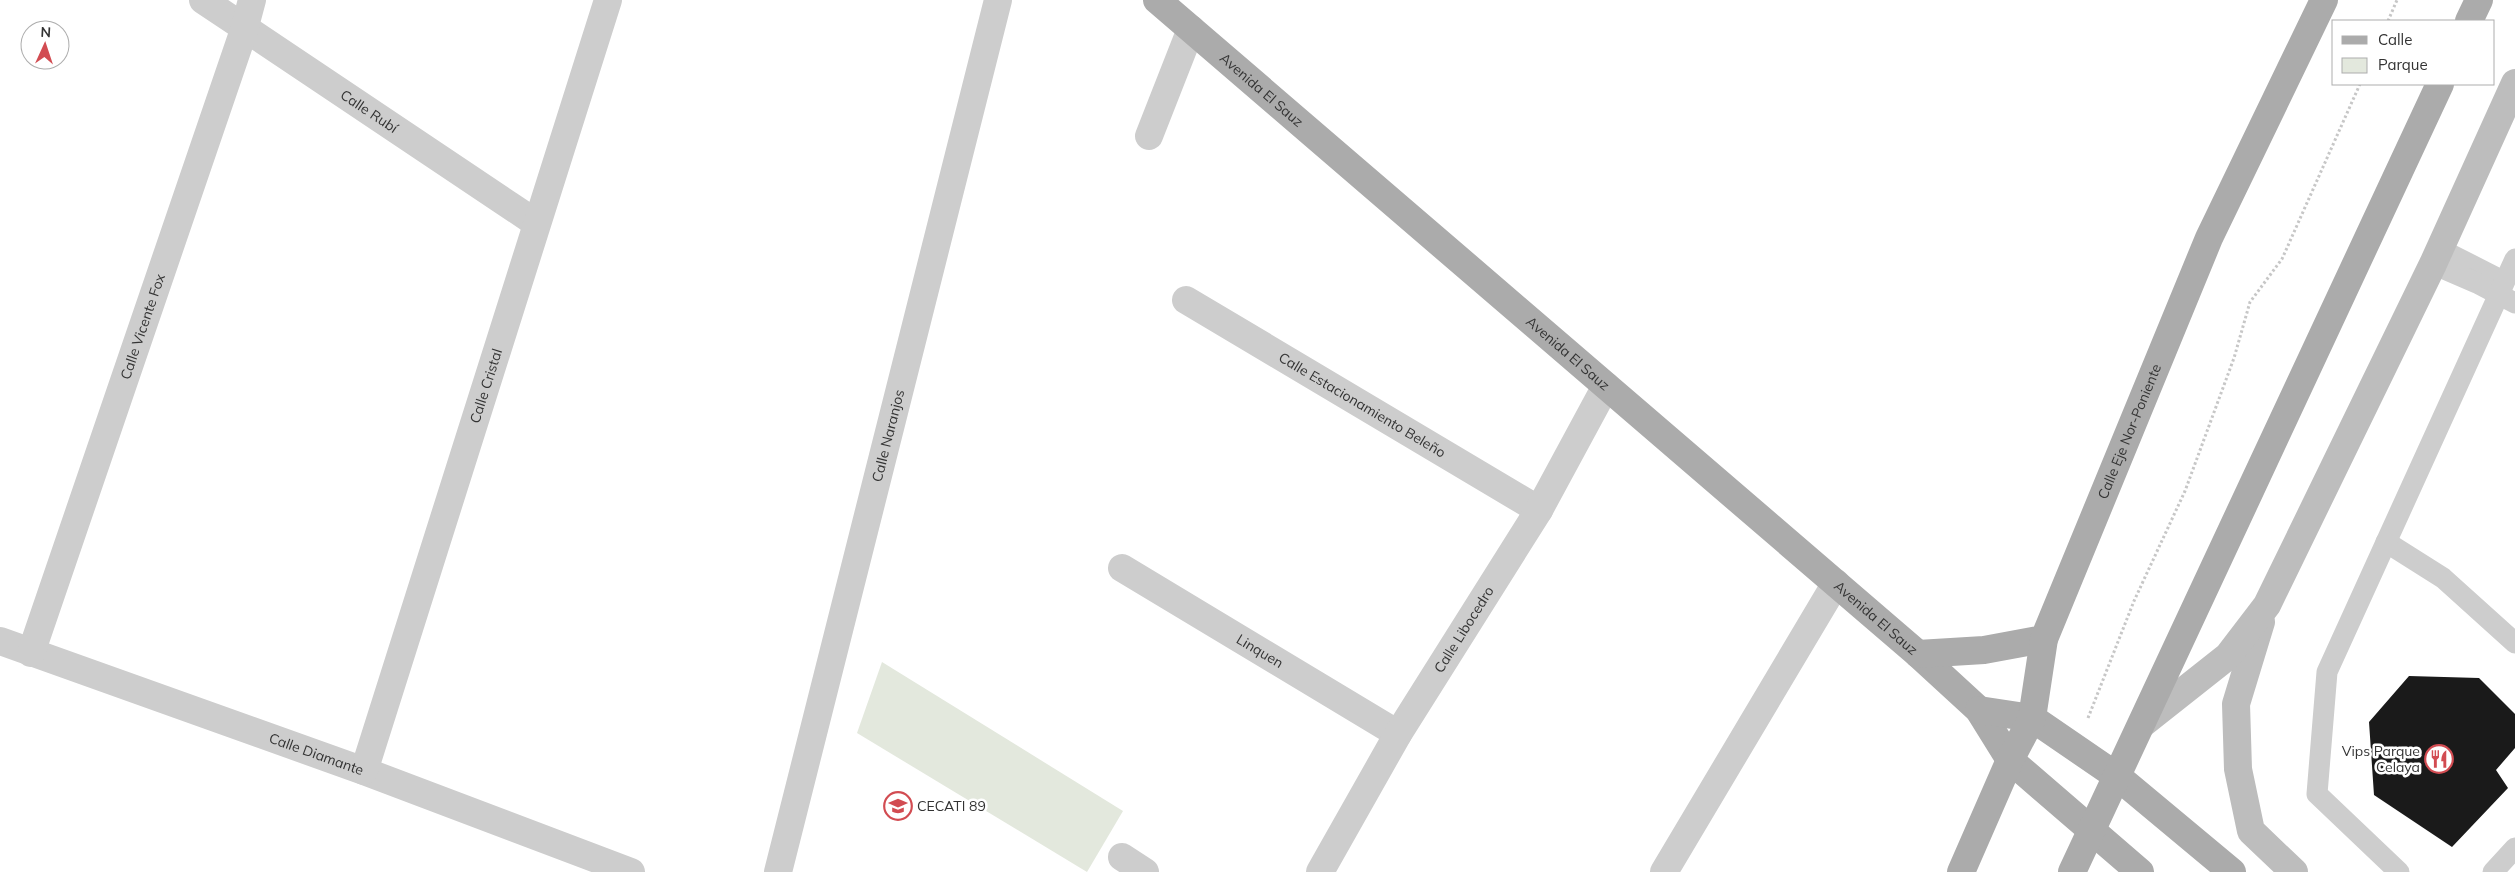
<svg xmlns="http://www.w3.org/2000/svg" width="2515" height="872" font-family="Mulish,sans-serif">
<style>
.green{fill:#e3e8dd}
.building{fill:#1a1a1a}
.lines{fill:none;stroke-linecap:round;stroke-linejoin:round}
.path{stroke:#c7c7c7;stroke-width:3;stroke-dasharray:2.5 2.5;stroke-linecap:butt}
.lane{stroke:#cdcdcd;stroke-width:21}
.street{stroke:#cdcdcd;stroke-width:28}
.secondary{stroke:#bdbdbd;stroke-width:28}
.primary{stroke:#ababab;stroke-width:28}
.labels{text-anchor:middle;stroke-width:5;stroke-linejoin:round;paint-order:stroke}
.street-label{font-size:14px;fill:#333;stroke:#fff}
.poi-label{font-size:14px;fill:#333;stroke:#fff;text-anchor:end}
</style>
<rect width="100%" height="100%" fill="#fff"/>
<!-- green -->
<path class="green" d="M882,662l241,149 -36,61 -230,-139z"/>
<!-- building -->
<path class="building" d="M2409,676l70,2 36,36v34l-19,22 12,18 -56,59 -78,-52 -5,-73z"/>
<g class="lines">
<!-- path -->
<g class="path">
<path d="M2388,21l9,-21"/>
<path d="M2088,718l46,-117 51,-110 49,-133 16,-56 32,-43 78,-175"/>
</g>
<!-- lane -->
<g class="lane">
<path d="M2440,249l61,31"/>
<path d="M2433,264l44,19 38,20"/>
<path d="M2386,542l57,36 72,65"/>
<path d="M2399,872l-82,-78 10,-122 188,-413"/>
<path d="M2493,872l22,-24"/>
</g>
<!-- street -->
<g class="street">
<path id="s1" d="M203,0l333,223"/>
<path d="M1149,136l42,-107"/>
<path id="s2" d="M1186,300l353,210"/>
<path id="s3" d="M1122,568l276,166"/>
<path id="s4" d="M0,641l364,130 267,101"/>
<path id="s5" d="M31,653l213,-623 8,-30"/>
<path id="s6" d="M364,771l244,-771"/>
<path d="M1122,857l23,15"/>
<path id="s7" d="M778,872l220,-872"/>
<path id="s8" d="M1320,872l78,-138 141,-224 67,-124"/>
<path d="M1664,872l172,-289"/>
</g>
<!-- secondary -->
<g class="secondary">
<path d="M2261,622l-25,82 2,65 13,62 43,41"/>
<path d="M2142,724l86,-68 39,-51 166,-341 82,-181"/>
</g>
<!-- primary -->
<g class="primary">
<path id="s9" d="M1157,0l761,654 61,56 31,50 130,112"/>
<path d="M2469,21l10,-21"/>
<path d="M1918,654l66,-4 60,-11"/>
<path d="M1979,710l53,8 86,59 114,95"/>
<path id="s10" d="M1961,872l49,-112 22,-42 12,-79 165,-401 115,-238"/>
<path d="M2072,872l368,-788"/>
</g>
</g>
<!-- icons -->
<defs>
<symbol id="restaurant-ring" viewBox="-11 -11 22 22"><circle r="9.5" fill="#fff" stroke="#d24c52" stroke-width="1.5"/><path d="M-5-6h1v4h1v-4h1v4h1v-4h1v5L-1.5 .5V6h-2V.5L-5-1ZM5-6V6H3V1.5H1.5Q1.5-4 5-6Z" fill="#d24c52"/></symbol>
<symbol id="school-ring" viewBox="-11 -11 22 22"><circle r="9.5" fill="#fff" stroke="#d24c52" stroke-width="1.5"/><path d="M0-5L7-2L0 1L-7-2ZM-4 1L0 2.5L4 1V4Q0 6-4 4Z" fill="#d24c52"/></symbol>
</defs>
<g fill-rule="evenodd">
<use href="#restaurant-ring" x="2423" y="743" width="32" height="32"/>
<use href="#school-ring" x="882" y="790" width="32" height="32"/>
</g>
<g class="labels">
<!-- street labels -->
<g class="street-label">
<text dy="5" stroke="none"><textPath href="#s9" startOffset="138">Avenida El Sauz</textPath></text>
<text dy="5" stroke="none"><textPath href="#s1" startOffset="200">Calle Rubí</textPath></text>
<text dy="5" stroke="none"><textPath href="#s5" startOffset="345">Calle Vicente Fox</textPath></text>
<text dy="5" stroke="none"><textPath href="#s9" startOffset="542">Avenida El Sauz</textPath></text>
<text dy="5" stroke="none"><textPath href="#s6" startOffset="404">Calle Cristal</textPath></text>
<text dy="5" stroke="none"><textPath href="#s2" startOffset="205">Calle Estacionamiento Beleño</textPath></text>
<text dy="5" stroke="none"><textPath href="#s10" startOffset="474">Calle Eje Nor-Poniente</textPath></text>
<text dy="5" stroke="none"><textPath href="#s7" startOffset="450">Calle Naranjos</textPath></text>
<text dy="5" stroke="none"><textPath href="#s9" startOffset="948">Avenida El Sauz</textPath></text>
<text dy="5" stroke="none"><textPath href="#s8" startOffset="282">Calle Libocedro</textPath></text>
<text dy="5" stroke="none"><textPath href="#s3" startOffset="161">Linquen</textPath></text>
<text dy="5" stroke="none"><textPath href="#s4" startOffset="336">Calle Diamante</textPath></text>
</g>
<!-- poi labels -->
<g class="poi-label">
<text x="2420" y="756">Vips Parque<tspan x="2420" dy="16">Celaya</tspan></text>
<text x="917" y="811" text-anchor="start">CECATI 89</text>
</g>
</g>
<!-- legend -->
<rect x="2332" y="20" width="162" height="65" fill="#ffffff" stroke="#adadad"/>
<rect x="2342" y="36" width="25" height="8" fill="#ababab" stroke="#adadad"/>
<text x="2378" y="45" font-size="15" fill="#333333">Calle</text>
<rect x="2342" y="58" width="25" height="15" fill="#e3e8dd" stroke="#adadad"/>
<text x="2378" y="70" font-size="15" fill="#333333">Parque</text>
<!-- north arrow -->
<g transform="translate(45 45) rotate(3)"><circle r="24" fill="#ffffff" stroke="#adadad"/>
<path d="M0-4L9 19L0 12L-9 19Z" fill="#d24c52"/>
<text y="-8" font-size="14" font-weight="bold" text-anchor="middle" fill="#333333">N</text>
</g>
</svg>
